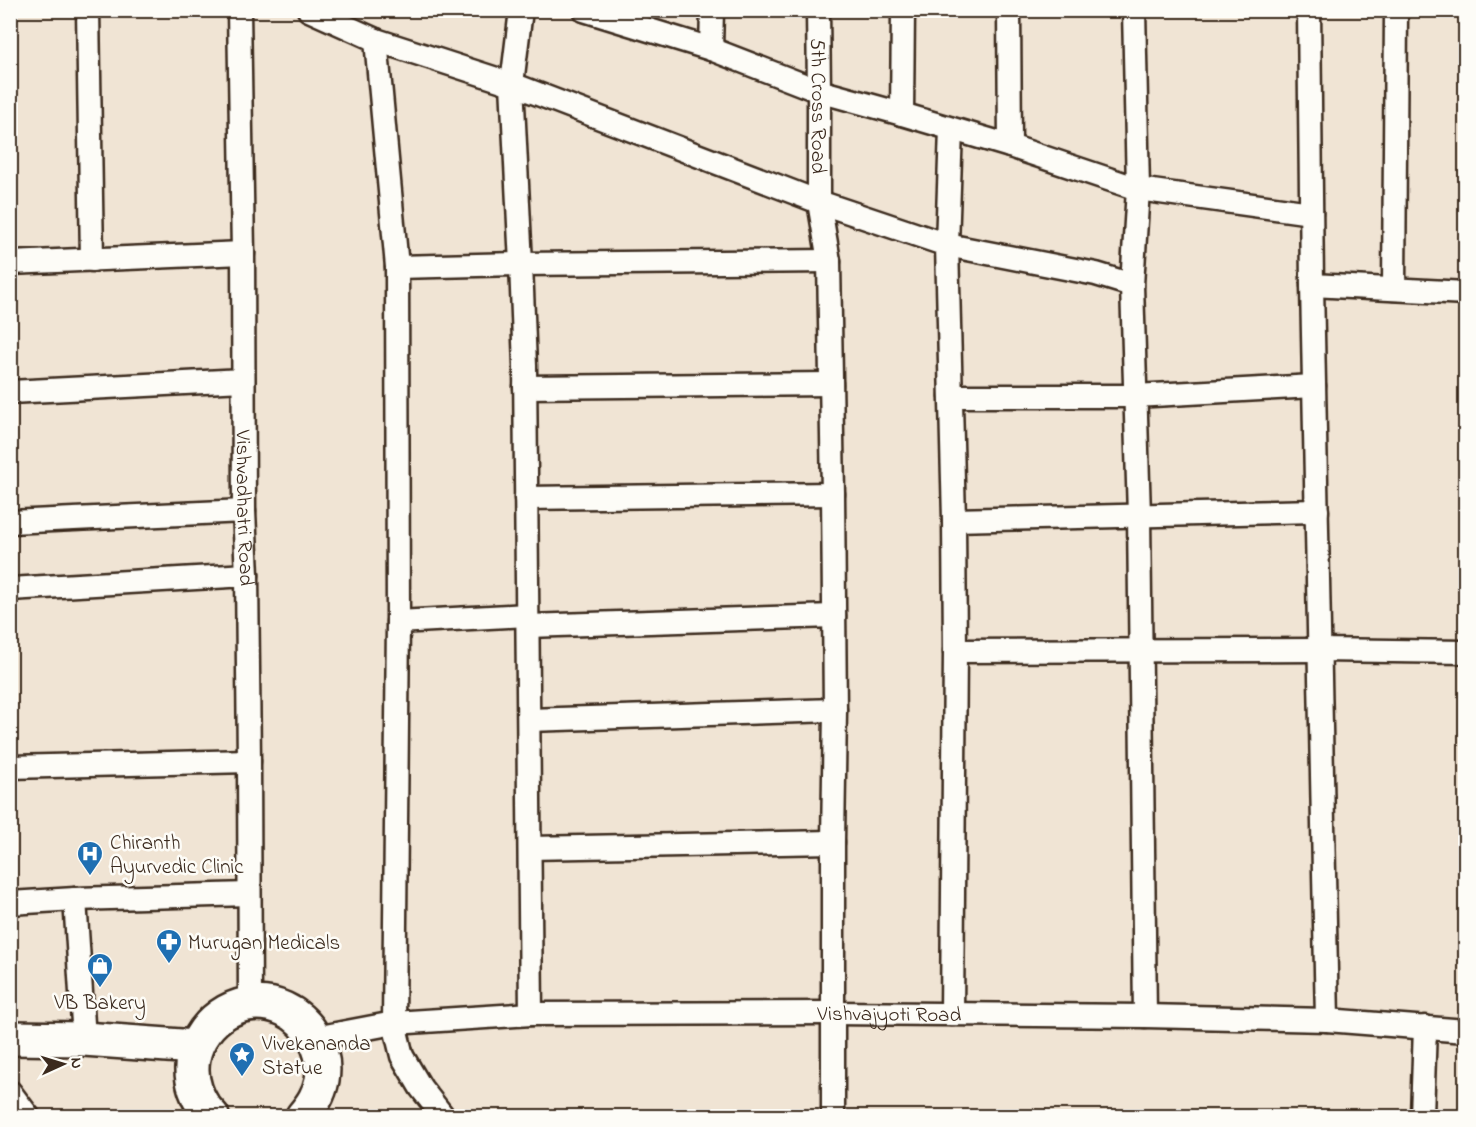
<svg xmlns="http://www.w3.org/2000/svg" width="1476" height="1127" font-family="'Indie Flower',sans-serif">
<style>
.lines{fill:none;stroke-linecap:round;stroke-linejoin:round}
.street-casing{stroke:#3b2a1e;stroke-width:27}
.secondary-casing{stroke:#3b2a1e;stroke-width:38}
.street{stroke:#fdfcf7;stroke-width:22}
.secondary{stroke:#fdfcf7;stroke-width:33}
.labels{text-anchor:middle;stroke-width:5;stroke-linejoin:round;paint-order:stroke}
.street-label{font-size:21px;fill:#3b2a1e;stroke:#fdfcf7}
.poi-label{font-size:21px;fill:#3b2a1e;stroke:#fdfcf7;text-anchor:start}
</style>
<rect width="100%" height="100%" fill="#f0e4d4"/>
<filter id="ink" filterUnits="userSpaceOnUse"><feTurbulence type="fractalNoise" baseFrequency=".0167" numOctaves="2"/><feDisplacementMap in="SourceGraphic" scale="12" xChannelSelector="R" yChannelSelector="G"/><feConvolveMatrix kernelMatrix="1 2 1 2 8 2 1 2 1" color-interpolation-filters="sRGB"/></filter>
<g filter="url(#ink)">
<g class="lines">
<defs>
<g id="street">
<path d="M88,10l4,250"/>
<path id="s1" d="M239,10l4,243 1,258 3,64 2,186 1,244"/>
<path d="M309,10l67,30 136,44 307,118 128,43 149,29 36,11"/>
<path d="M521,10l-9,74 9,180 4,102 6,648"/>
<path d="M584,10l127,39 108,42 83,23 108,32 128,43 173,24"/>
<path id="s2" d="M818,10l1,81v111l10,59 4,233 2,216 -2,132v274"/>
<path d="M1009,10l1,136"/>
<path d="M1134,10l4,179 -6,96 7,230 6,501"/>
<path d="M1309,10l3,275 15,735"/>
<path d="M376,40l21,227 1,355 -4,401 8,33 19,32 22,28"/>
<path d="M711,49l1,-39"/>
<path d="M902,114l1,-104"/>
<path d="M951,129l-4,116 7,275 1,131 -3,363"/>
<path d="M10,263l233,-10"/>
<path d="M397,267l124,-3 308,-3"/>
<path d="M1312,285l154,8"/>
<path d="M1394,289l2,-277"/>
<path d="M525,387l306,-3"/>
<path d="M10,392l233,-12"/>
<path d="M951,396h184l179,-10"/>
<path d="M526,498l307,-4"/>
<path d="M954,520l363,-9"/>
<path d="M10,522l234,-11"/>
<path d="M10,589l237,-14"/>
<path d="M398,622l129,-7"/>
<path d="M528,626l306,-10"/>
<path d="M955,651l364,-1 147,2"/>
<path d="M529,720l306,-10"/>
<path d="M10,767l239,-6"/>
<path d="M530,848l303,-6"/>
<path d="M75,899l9,140"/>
<path d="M10,903l65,-4 174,-5"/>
<path id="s3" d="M315,1038l79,-15 137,-9 301,-1 313,3 182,4 139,11"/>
<path d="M10,1092l18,24"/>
<path d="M1422,1116l3,-89"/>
</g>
<g id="secondary">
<path d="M10,1038l74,1 111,8"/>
<path d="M212,1116c-15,-14 -23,-37 -19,-58 8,-40 51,-67 91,-49 26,12 43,43 38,71 -3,15 -10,25 -19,36"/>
</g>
</defs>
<!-- street casing -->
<use href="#street" class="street-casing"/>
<!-- secondary casing -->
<use href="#secondary" class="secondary-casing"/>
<!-- street -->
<use href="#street" class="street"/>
<!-- secondary -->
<use href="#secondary" class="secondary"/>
</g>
</g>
<!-- icons -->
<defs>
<symbol id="hospital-pin" viewBox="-11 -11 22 30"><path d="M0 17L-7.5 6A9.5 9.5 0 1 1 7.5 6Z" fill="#1f6fb2" stroke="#fdfcf7"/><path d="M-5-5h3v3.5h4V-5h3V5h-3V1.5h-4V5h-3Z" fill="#fff"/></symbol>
<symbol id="pharmacy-pin" viewBox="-11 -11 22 30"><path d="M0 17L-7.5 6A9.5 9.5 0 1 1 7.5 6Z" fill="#1f6fb2" stroke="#fdfcf7"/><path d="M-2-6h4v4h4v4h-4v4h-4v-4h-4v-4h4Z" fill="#fff"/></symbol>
<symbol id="shop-pin" viewBox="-11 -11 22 30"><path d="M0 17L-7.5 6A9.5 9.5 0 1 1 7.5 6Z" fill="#1f6fb2" stroke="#fdfcf7"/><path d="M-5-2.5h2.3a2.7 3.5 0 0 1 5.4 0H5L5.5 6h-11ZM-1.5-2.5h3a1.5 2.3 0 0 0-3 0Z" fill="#fff"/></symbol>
<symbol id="sight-pin" viewBox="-11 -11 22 30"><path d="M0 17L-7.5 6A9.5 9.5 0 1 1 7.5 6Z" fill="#1f6fb2" stroke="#fdfcf7"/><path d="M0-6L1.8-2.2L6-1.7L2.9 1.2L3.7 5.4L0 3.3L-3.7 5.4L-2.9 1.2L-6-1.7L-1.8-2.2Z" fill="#fff"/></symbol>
</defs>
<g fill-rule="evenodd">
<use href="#hospital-pin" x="75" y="839" width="30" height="40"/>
<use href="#pharmacy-pin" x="154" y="927" width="30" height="40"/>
<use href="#shop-pin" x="85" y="951" width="30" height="40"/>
<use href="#sight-pin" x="227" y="1040" width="30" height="40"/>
</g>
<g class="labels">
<!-- street labels -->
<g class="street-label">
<text dy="7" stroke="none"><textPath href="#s2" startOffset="96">5th Cross Road</textPath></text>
<text dy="7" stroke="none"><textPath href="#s1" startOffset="498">Vishvadhatri Road</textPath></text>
<text dy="7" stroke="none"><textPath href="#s3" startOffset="576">Vishvajyoti Road</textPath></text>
</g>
<!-- poi labels -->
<g class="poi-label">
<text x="110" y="849">Chiranth<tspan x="110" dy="24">Ayurvedic Clinic</tspan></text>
<text x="188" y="949">Murugan Medicals</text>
<text x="100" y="1009" text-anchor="middle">VB Bakery</text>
<text x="262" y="1050">Vivekananda<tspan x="262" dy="24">Statue</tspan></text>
</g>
</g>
<!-- margin -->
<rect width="1476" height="1127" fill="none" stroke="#fdfcf7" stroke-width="36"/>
<rect x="18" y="18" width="1440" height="1091" fill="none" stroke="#3b2a1e" stroke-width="2" filter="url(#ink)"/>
<!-- north arrow -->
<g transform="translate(63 1064) rotate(86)" stroke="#fdfcf7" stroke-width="4.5" paint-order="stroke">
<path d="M0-4.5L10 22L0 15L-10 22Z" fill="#3b2a1e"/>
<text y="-9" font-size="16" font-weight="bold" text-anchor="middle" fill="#3b2a1e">N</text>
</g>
</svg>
